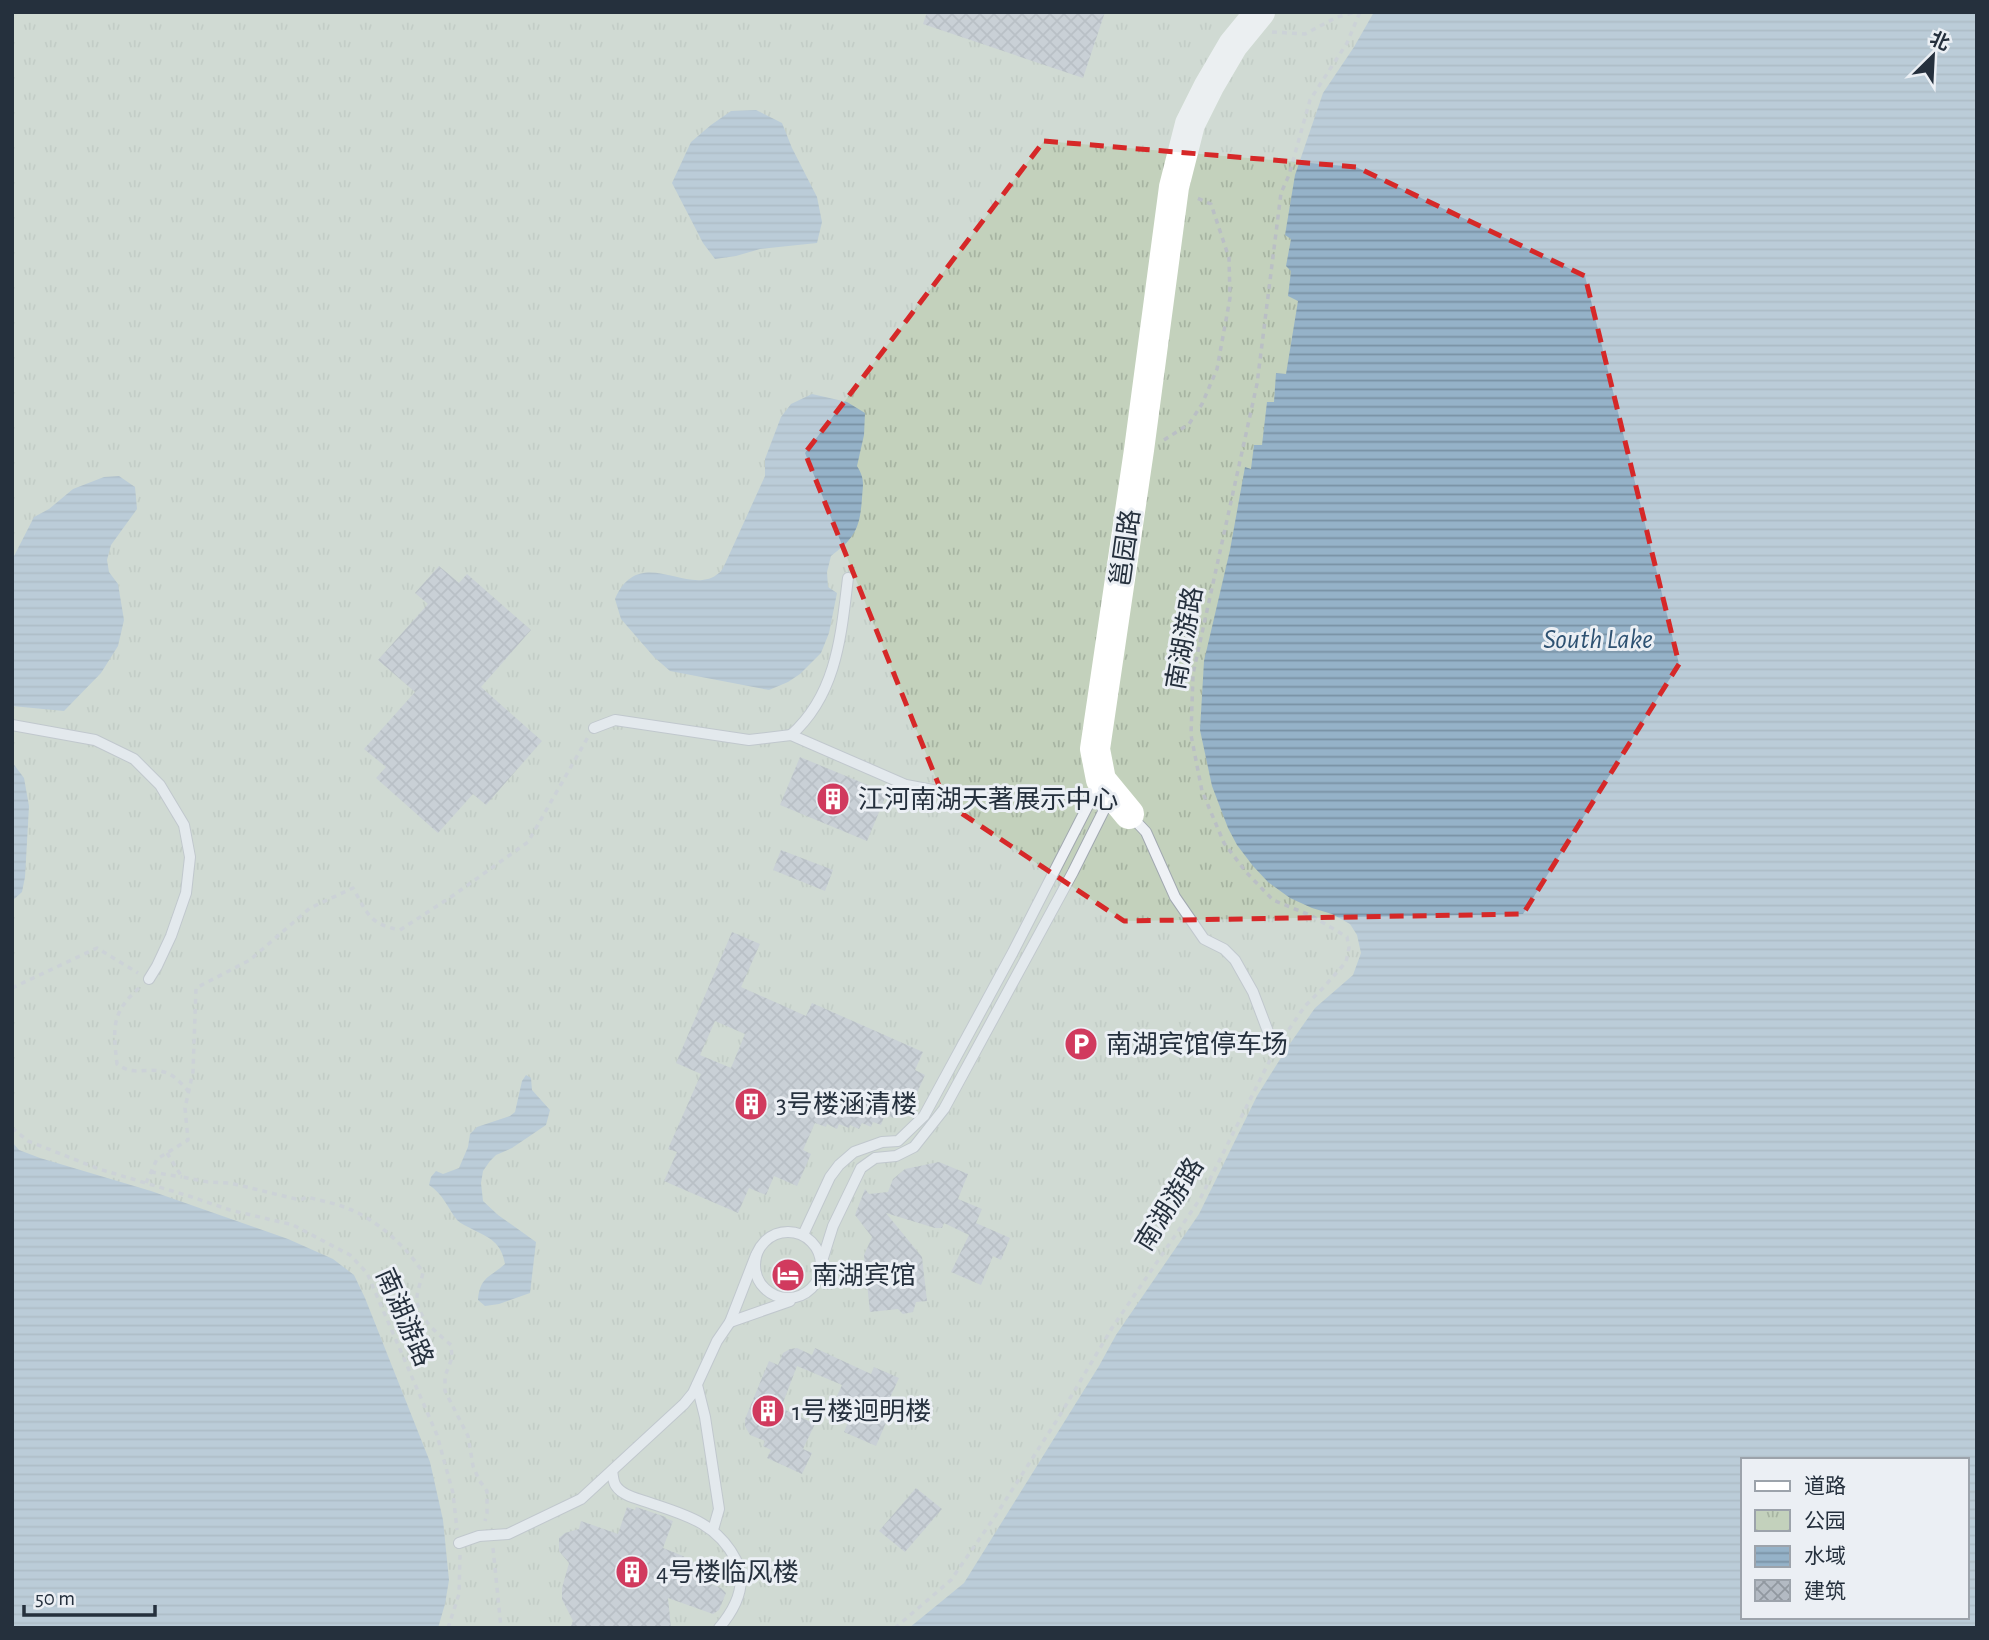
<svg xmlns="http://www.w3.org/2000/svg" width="1989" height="1640" font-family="'Alegreya Sans','Noto Sans SC',sans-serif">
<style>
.park{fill:url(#park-tufts);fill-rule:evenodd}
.water{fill:url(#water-rules);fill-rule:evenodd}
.building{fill:url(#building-cross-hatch);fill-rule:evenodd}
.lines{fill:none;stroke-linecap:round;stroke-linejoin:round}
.lane-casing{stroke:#a1a8b0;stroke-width:12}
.path{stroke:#babfc5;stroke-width:3.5;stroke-dasharray:5 5;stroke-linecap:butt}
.lane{stroke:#eef1f5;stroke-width:10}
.secondary{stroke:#fff;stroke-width:30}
.marked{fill:none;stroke:#d62828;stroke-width:5;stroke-dasharray:14 9;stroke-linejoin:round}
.labels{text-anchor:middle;stroke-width:6;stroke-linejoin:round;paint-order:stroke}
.street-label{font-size:26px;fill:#25303d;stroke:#ebeff4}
.poi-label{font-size:26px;fill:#25303d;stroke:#ebeff4;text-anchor:start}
.water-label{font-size:28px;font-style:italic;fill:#2e5272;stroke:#ebeff4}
</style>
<defs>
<pattern id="park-tufts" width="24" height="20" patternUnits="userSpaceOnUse" patternTransform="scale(1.75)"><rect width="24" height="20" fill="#c3d1bc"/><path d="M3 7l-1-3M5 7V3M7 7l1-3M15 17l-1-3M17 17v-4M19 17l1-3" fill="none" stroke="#a7b4a2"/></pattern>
<pattern id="water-rules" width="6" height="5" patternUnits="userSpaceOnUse" patternTransform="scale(1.75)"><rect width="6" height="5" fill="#95b2c8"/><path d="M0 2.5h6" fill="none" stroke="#7991a4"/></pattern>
<pattern id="building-cross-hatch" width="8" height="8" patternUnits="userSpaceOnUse" patternTransform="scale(1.75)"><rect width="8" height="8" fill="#b3bac3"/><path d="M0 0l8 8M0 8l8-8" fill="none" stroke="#9198a0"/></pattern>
</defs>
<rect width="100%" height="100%" fill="#dbe1e6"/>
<!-- park -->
<path class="park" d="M12,12h1965v1616h-1965zM1742,1460h224v157h-224z"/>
<!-- water -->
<g class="water">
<path d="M1374,12h603v1616h-1068l55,-45 135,-217 17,-31 83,-121 58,-118 32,-51 26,-37 38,-33 8,-22 -4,-18 -7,-11 -18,-10 -20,-6 -22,-10 -22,-16 -15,-16 -16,-21 -9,-17 -16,-42 -12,-56 4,-69 26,-111 15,-83 6,2 3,-24h8l5,-43h7l2,-29 10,1 12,-73 -10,-5 3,-25 -5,-5 5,-27 -6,-4 10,-60 28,-82 31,-46zM1742,1460h224v157h-224z"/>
<path d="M756,110l26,13 10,25 25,49 5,25 -5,21 -57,6 -24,7 -21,3 -12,-16 -31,-60 19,-41 20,-17 20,-14z"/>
<path d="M812,394l35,8 18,11 -1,22 -7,31c8,13 6,18 5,32 -2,30 -7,40 -31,58l-4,16 1,15 9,6 -8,40 -8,20 -21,21 -12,8 -19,8 -99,-19 -16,-14 -33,-38 -6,-20c25,-57 74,0 104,-26 3,-2 4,-6 6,-9l40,-88v-17l16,-42 10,-13z"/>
<path d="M119,476l16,11 2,22 -26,36 -4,15 2,12 9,12 6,36 -6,26 -17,27 -37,38 -52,-5v-146l22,-43 15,-8 24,-20 31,-12z"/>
<path d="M12,762l12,16 5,28 -4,71 -3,15 -10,9z"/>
<path d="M526,1075l5,3 1,12 18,20 -4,15 -34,23 -16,7 -6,6 -7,10 -2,12 2,18 15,14 38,27 -6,51 -31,11 -14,2 -7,-6c2,-23 11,-22 27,-36 -4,-22 -15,-26 -33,-35 -5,-3 -11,-5 -15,-9 -10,-13 -14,-26 -28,-35l2,-8 5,-6 7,3 16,-6 9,-21 2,-13 7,-7 33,-11 5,-4 7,-31z"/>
<path d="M12,1142l7,8 21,8 111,33 137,48 45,20 21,16 11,23 65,164 13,58 6,60 -4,24 -7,24h-426z"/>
</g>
<!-- building -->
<g class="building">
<path d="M927,12h178l-22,66 -160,-54z"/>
<path d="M439,566l20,17 8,-9 64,56 -50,57 61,54 -56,64 -13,-11 -35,39 -62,-55 10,-11 -22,-18 51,-57 -37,-32 50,-56 -13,-11z"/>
<path d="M800,757l87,36 -20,48 -87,-36z"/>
<path d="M781,850l52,20 -8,21 -52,-21z"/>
<path d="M732,932l28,12 -19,43 65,29 6,-13 111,49 -8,18 10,5 -17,38 -11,-4 -4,9 -8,-4 -4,11 -8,-3 -2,5 -9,-4 -3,6 -9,-4 -1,3 -10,-4 -2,5 -10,-5 -1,3 -11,-4 -12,27 8,4 -14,32 -23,-10 -8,19 -17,-7 -11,25 -74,-32 13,-29 -9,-3 33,-75 -25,-11zM715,1021l30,13 -14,34 -31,-13z"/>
<path d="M939,1162l29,12 -10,25 24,10 -6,14 34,15 -9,22 -8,-4 -12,29 -30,-13 18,-37 -25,-12 -2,5h-7l-49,-15 36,44 5,44 -11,1 -3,10 -10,2 -5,-5 -28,3 -6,-57 8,-18 -17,-22 10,-26 4,5 19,-2 5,-13 12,-10z"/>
<path d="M797,1348l15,7 3,-7 56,26 3,-7 25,11 -15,33 4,7 -12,28 -32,-14 8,-19 -6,-3 3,-7 -13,-5 6,-13 -45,-19 -16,42 34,16 -12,25 9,4 -10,21 -35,-16 4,-8 -8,-4 2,-5 -15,-6 -5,-9v-7l24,-58 9,4 5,-12 7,-4z"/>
<path d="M916,1488l26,21 -37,43 -26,-21z"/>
<path d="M627,1507l8,3 1,-3 30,10 -1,1 8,3 -10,27 20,8 12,8 6,16 20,8 5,5 -7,17 -6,4 -45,-16 3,30h-101l3,-7 -11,-22v-11l7,-25 -10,-12v-13l6,-5 14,-4 2,-8 37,13z"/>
</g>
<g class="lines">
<defs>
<g id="lane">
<path d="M12,725l83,15 39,19 26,26 24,40 6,32 -4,36 -15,43 -14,30 -8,13"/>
<path d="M594,728l21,-8 134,20 42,-5 115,50 32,6"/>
<path d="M791,735c46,-41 50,-100 57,-157"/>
<path d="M1131,816l15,16 29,65 29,42 20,10 11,11 18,32 22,58"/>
<circle cx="788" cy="1265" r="33"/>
<path d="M803,1235l27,-58 9,-12 15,-13 28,-10 16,-1 26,-25 89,-164 87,-170"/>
<path d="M822,1261l11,-35 28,-58 14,-10 21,-2 18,-9 30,-38 129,-237 37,-74"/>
<path d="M730,1322l60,-21"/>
<path d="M697,1385l8,32 14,92 -6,21"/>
<path d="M612,1471c1,4 1,11 4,15 6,9 19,12 28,15 38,13 72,20 92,59 12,24 -1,49 -17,68"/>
<path d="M459,1543l20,-7 29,-2 73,-35 103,-95 9,-11 24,-52 13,-19 26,-67"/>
</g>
</defs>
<!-- lane casing -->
<use href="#lane" class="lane-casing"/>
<!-- path -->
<g class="path">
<path d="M1272,32l33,2 32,-17 19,-5"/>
<path d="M1164,440l25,-16 13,-20 15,-35 13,-71 -1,-40 -18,-54 -16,-7"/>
<path d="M12,988l85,-40 41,25"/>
<path d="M139,988c-28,25 -26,40 -22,76 19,14 30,1 50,9 8,3 16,12 22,19"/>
<path d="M1283,1038l22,-32 18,-18 23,-26 3,-14 -2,-11 -35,-21 -39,-16 -27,-28 -22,-29 -22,-52 -11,-56 2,-61 64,-290 24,-191 8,-18 21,-75 37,-57 13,-31"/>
<path d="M12,1128l16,13 71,28 90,27 41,14 63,15 57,30 17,18 70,162 16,58 4,37"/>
<path d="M167,1153l15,24 26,5 22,1 70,17 7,-3c14,4 29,6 42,12 27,10 59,39 74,64 -2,9 -7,20 -6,28 3,19 20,32 34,44l1,13 -7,18v15l23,45 5,30 6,14 8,11v22l-2,8"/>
<path d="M151,1172l31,5"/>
<path d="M146,1183l11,-24 31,-19 -3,-32 8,-36 3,-84 54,-28 60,-52 43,-20c14,25 16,36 47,42l51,-33 77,-55 60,-105"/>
<path d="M493,1548l8,80"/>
<path d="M448,1628l11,-34 1,-39"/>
<path d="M895,1628l56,-48 45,-65 61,-95 55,-92 88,-129 70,-139"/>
</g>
<!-- lane -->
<use href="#lane" class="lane"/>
<!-- secondary -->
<path class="secondary" d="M1129,814l-28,-34 -6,-31 44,-299 35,-263 16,-63 19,-38 24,-41 27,-33"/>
</g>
<!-- marked area -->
<path d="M0 0H1989V1640H0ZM1044,141l312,26 229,109 94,388 -156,250 -399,7 -178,-118 -141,-350z" fill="#dbe1e6" fill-opacity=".55" fill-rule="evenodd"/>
<path class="marked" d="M1044,141l312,26 229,109 94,388 -156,250 -399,7 -178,-118 -141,-350z"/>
<!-- icons -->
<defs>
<symbol id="building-disc" viewBox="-11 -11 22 22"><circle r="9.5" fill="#d13a5e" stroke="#ebeff4"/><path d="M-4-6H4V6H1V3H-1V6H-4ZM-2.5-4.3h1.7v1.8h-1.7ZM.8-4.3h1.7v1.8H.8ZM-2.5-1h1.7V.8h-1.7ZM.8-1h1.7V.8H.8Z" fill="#fff"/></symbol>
<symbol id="parking-disc" viewBox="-11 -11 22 22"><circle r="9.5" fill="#d13a5e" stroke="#ebeff4"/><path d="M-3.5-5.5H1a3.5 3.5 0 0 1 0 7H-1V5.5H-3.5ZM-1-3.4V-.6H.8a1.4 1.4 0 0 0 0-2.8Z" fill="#fff"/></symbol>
<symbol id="hotel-disc" viewBox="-11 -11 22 22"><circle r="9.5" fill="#d13a5e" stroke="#ebeff4"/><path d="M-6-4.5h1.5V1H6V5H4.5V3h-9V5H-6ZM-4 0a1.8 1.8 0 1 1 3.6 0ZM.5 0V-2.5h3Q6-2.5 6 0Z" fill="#fff"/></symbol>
</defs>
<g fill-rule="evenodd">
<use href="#building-disc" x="814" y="780" width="38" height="38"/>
<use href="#parking-disc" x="1062" y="1025" width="38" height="38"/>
<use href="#building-disc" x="732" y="1085" width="38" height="38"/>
<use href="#hotel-disc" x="769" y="1256" width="38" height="38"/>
<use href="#building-disc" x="749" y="1392" width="38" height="38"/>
<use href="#building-disc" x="613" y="1553" width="38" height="38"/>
</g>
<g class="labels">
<!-- street labels -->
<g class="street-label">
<text transform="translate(1125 548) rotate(-82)" y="9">邕园路</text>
<text transform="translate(1184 638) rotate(-80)" y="9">南湖游路</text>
<text transform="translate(1169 1204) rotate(-58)" y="9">南湖游路</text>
<text transform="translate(405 1317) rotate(66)" y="9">南湖游路</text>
</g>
<!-- poi labels -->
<g class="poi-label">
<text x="858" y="808">江河南湖天著展示中心</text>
<text x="1106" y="1053">南湖宾馆停车场</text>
<text x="776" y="1113">3号楼涵清楼</text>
<text x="812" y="1284">南湖宾馆</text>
<text x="792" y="1420">1号楼迥明楼</text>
<text x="656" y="1581">4号楼临风楼</text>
</g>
<!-- water labels -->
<g class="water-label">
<text x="1598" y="648">South Lake</text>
</g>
</g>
<!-- border -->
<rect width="1989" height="1640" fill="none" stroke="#25303d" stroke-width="28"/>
<!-- legend -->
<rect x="1741" y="1458" width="228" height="161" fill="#ebeff4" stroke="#9ca3ab" stroke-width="2"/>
<rect x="1755" y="1481" width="35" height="10" fill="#ffffff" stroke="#9ca3ab" stroke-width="2"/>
<text x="1804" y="1493" font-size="21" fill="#25303d">道路</text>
<rect x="1755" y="1510" width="35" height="21" fill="url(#park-tufts)" stroke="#9ca3ab" stroke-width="2"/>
<text x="1804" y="1528" font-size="21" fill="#25303d">公园</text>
<rect x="1755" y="1546" width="35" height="21" fill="url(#water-rules)" stroke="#9ca3ab" stroke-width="2"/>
<text x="1804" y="1563" font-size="21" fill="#25303d">水域</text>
<rect x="1755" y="1580" width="35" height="21" fill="url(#building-cross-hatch)" stroke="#9ca3ab" stroke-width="2"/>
<text x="1804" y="1598" font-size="21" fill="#25303d">建筑</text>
<!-- north arrow -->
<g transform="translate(1933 56) rotate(24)" stroke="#ebeff4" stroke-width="5" paint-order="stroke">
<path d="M0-5L12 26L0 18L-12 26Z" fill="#25303d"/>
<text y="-10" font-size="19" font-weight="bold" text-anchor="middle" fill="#25303d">北</text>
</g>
<!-- scale -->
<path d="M24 1605v10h131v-10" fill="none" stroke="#25303d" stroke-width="3.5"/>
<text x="35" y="1605" font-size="21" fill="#25303d" stroke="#ebeff4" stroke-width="5" paint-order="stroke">50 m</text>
</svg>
